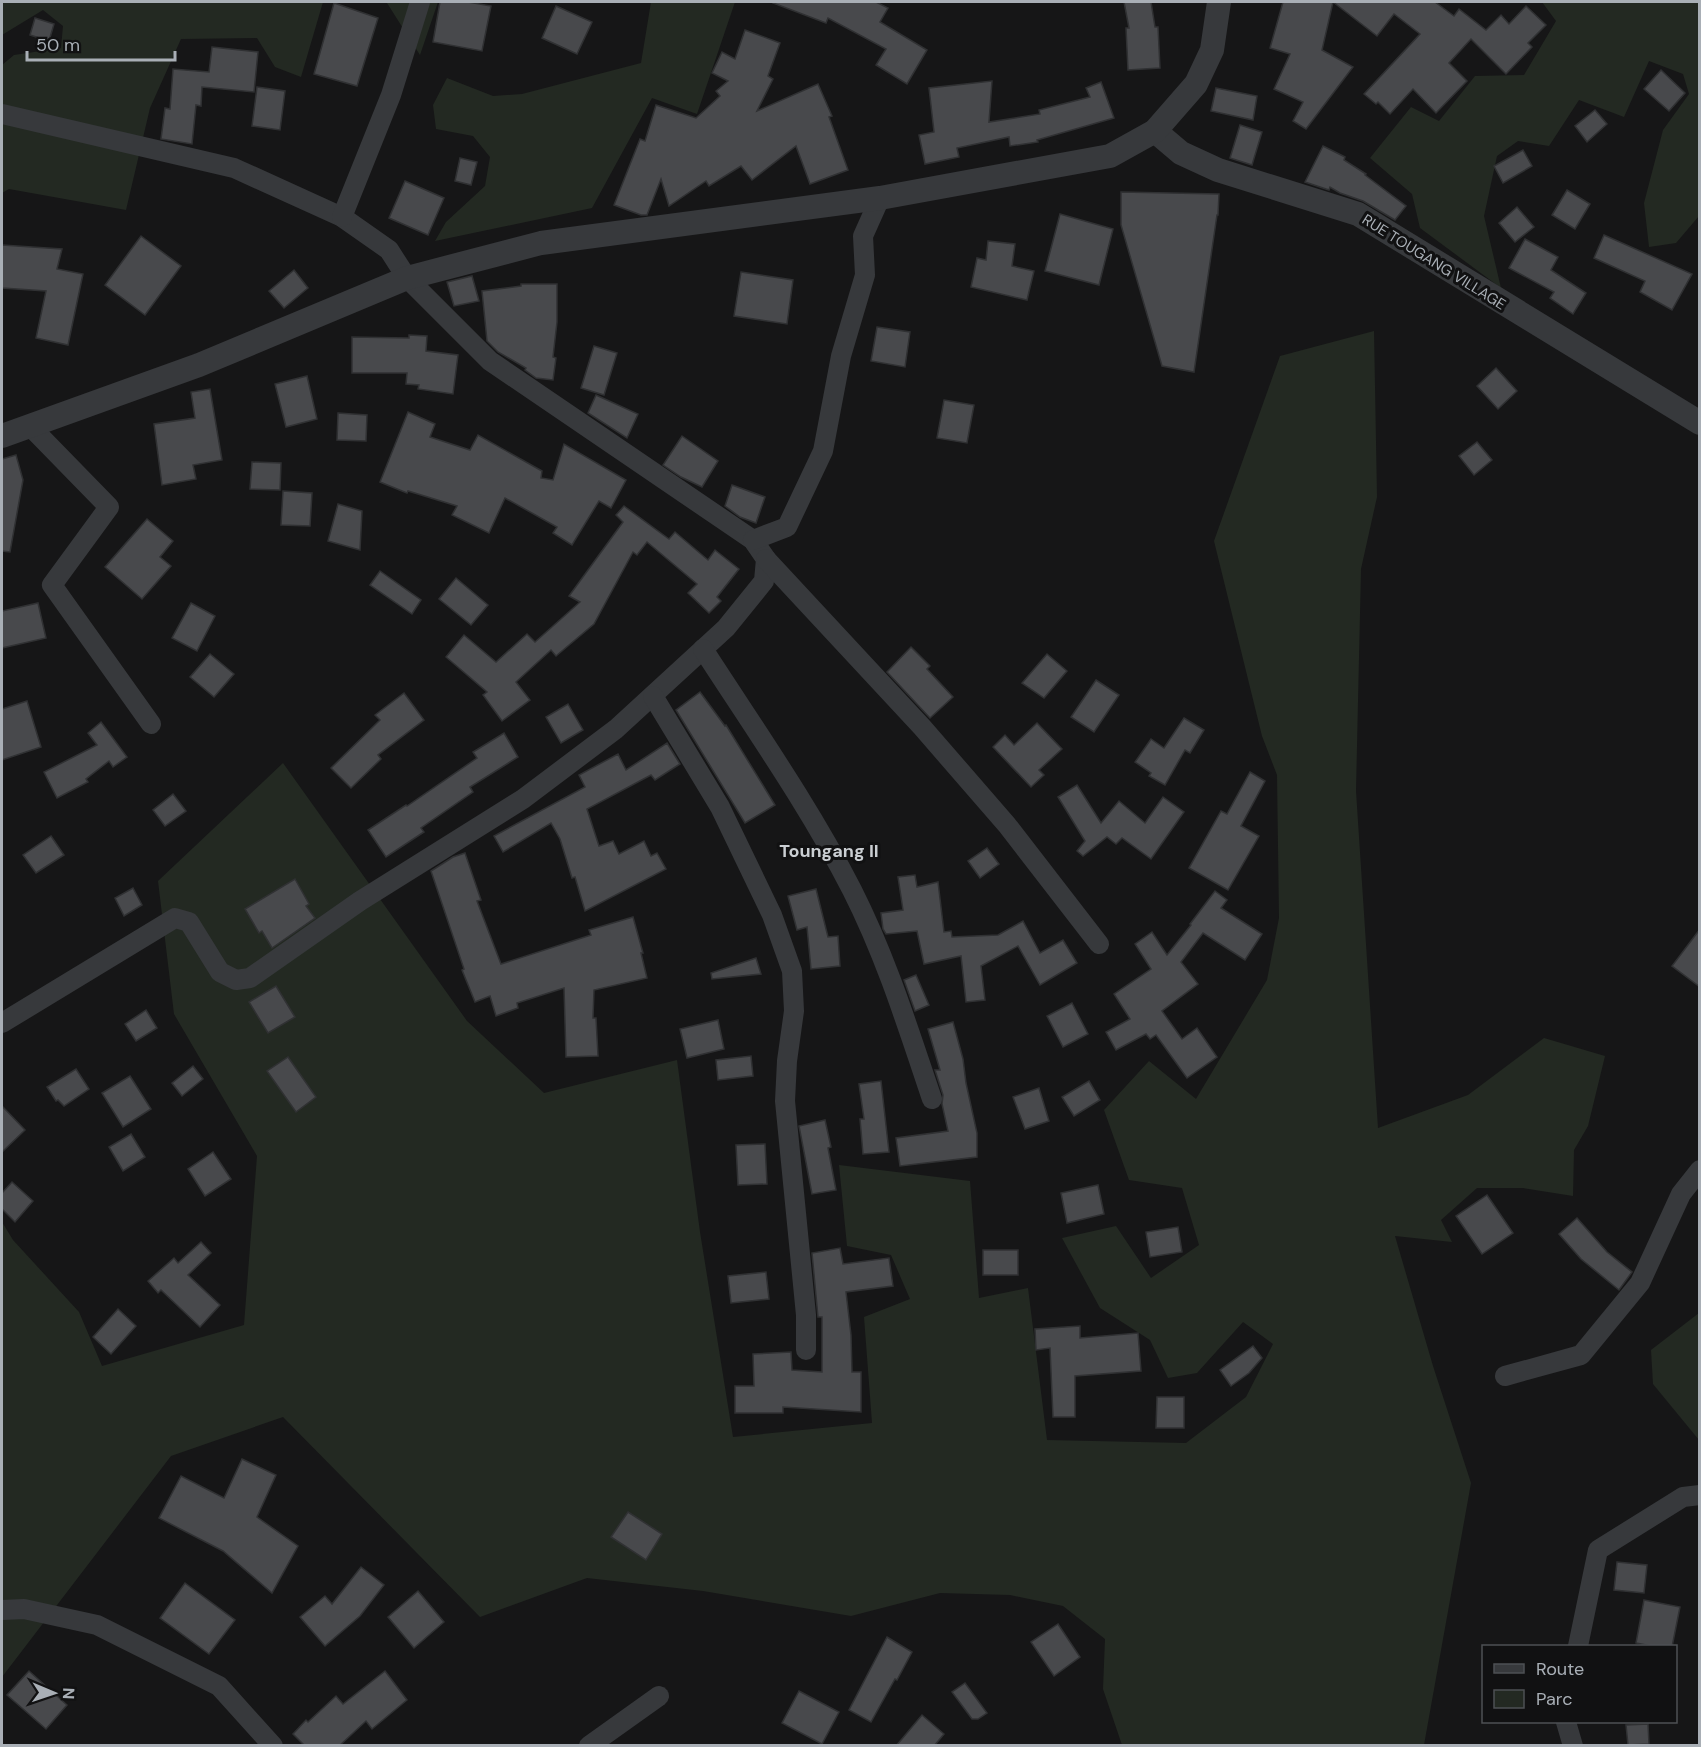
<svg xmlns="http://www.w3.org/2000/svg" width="1701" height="1747" font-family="'DM Sans',sans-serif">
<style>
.green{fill:#232922}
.building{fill:#48494c;stroke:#303133;stroke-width:1.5}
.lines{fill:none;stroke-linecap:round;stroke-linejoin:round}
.minor{stroke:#37393c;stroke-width:20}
.tertiary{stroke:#37393c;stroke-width:24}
.labels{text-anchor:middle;stroke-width:6;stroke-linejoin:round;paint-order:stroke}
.street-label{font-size:15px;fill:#a9afb6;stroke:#111112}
.quarter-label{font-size:18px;font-weight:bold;fill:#caced2;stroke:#111112}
</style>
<rect width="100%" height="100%" fill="#161617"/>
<!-- green -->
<g class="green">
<path d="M2,2h321l-22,75 -26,-10 -18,-29 -76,1 -31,69 -24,102 -117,-21 -7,4v-128l12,-10 47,-7 2,-22 -20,-16 -41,25z"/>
<path d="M364,2h74l-18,53 -33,-52z"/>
<path d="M651,2h84l-38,112 -45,-16 -60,110 -157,33 11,-19 39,-36 5,-29 -17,-21 -37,-7 -3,-24 14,-27 46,18 29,-2 119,-31z"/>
<path d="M1542,2h157v214l-23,27 -27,4 -5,-44 19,-73 26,-36 -6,-20 -34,-13 -25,56 -45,-17 -30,46 -31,-5 -21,15 -13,60 17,72 -81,-60 -8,-34 -42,-36 41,-51 28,14 36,-45 49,-1 32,-54z"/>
<path d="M1374,331l3,166 -16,72 -5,222 22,337 90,-33 76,-57 61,18 -17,70 -14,24 -1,46 -50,-8h-46l-36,32 11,22 -57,-6 38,130 38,117 -47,262h-302l-19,-56 2,-50 -42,-33 -53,-11 -70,-2 -89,23 -148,-25 -116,-13 -107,39 -197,-200 -112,39 -169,221v-455l11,18 66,72 23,54 142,-41 13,-169 -83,-142 -16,-133 125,-118 184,258 77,72 133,-33 23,172 33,205 139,-14 -8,-106 46,-18 -19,-44 -44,-9 -8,-81 131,16 9,117 49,-10 19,152 139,3 60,-46 27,-53 -30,-22 -46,51 -29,5 -18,-38 -50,-32 -38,-70 54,-12 35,52 48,-33 -17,-57 -53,-8 -25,-70 45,-49 47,38 71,-119 12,-62 -2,-143 -15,-39 -48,-195 66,-185z"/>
<path d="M1699,1313v127l-46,-56 -2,-34z"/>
</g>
<!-- building -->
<g class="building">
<path d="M440,2h28l23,4 -9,45 -49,-9z"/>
<path d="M774,2h102l12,6 -8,14 47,28 -20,34 -31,-19 10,-16 -58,-31 -2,5 -53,-20z"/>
<path d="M1124,2h27l4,25h3l2,41 -32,2 -2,-42h3z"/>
<path d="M1283,2h152l19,14 5,-7 27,21 15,-15 8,9 17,-18 20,19 -18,18 4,4 -26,27 -35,-35 -22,24 18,18 -31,32 -23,-24 -23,25 -12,-12 -2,2 -12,-10 56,-60 -26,-20 -17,22 -44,-34 -11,48 31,17 -47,62 -13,-8 10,-19 -29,-13 16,-35 -20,-6z"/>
<path d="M334,3l44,15 -21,68 -43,-12z"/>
<path d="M556,6l36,16 -15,32 -35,-16z"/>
<path d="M35,18l19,6 -5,17 -19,-6z"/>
<path d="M745,30l35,13 -12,33 5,3 -16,32 61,-27 14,32 -3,1 19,53 -38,14 -14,-38 -44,34 -11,-14 -32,20 -3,-5 -37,25 -8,-27 -14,36h-6l-27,-10 26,-66 5,2 11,-36 40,13 24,-22 -4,-5 12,-10 -16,-8 10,-21 13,7z"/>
<path d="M212,47l46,5 -4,40 -52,-5 -1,19 -5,-1 -4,39 -31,-5 4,-31 5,1 3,-40 36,3z"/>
<path d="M1661,70l24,23 -16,18 -25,-22z"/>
<path d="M992,81l-3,41 51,-8 -1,-4 51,-13 -4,-9 15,-6 13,36 -77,22 1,2 -28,4 -1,-9 -52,11 2,9 -34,7 -6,-29 15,-3 -5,-44z"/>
<path d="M257,87l28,4 -5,39 -28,-4z"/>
<path d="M1216,88l41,8 -4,24 -42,-9z"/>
<path d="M1595,110l12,14 -20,18 -12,-16z"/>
<path d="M1240,125l22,7 -10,33 -22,-7z"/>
<path d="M1323,146l22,11 -1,3 22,14 -1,1 41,31 -11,14 -32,-19 -23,-8 -10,-6 -1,3 -24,-8z"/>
<path d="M1523,150l9,16 -29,17 -9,-17z"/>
<path d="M460,158l17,4 -6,23 -16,-4z"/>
<path d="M405,181l39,17 -16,37 -39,-17z"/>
<path d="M1567,190l23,14 -15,25 -23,-14z"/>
<path d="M1121,192l98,2 -1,21h-1l-23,157 -32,-6 -41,-141z"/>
<path d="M1517,207l17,20 -19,15 -16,-19z"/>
<path d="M1060,214l53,15 -14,56 -54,-14z"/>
<path d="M1604,235l88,39 -20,36 -32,-18 5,-11 -51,-23z"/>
<path d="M141,236l40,30 -36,49 -40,-30z"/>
<path d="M1525,239l33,18 -7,13 35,23 -13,21 -23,-16 4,-6 -45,-24z"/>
<path d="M988,241l27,3 -3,22 22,5 -7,29 -56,-13 6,-29 9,2z"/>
<path d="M2,245l60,4 -5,20 26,5 -15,71 -32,-7 10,-47 -44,-3z"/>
<path d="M294,270l14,18 -24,20 -15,-17z"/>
<path d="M741,272l52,8 -6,44 -53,-8z"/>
<path d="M472,276l7,25 -25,5 -7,-24z"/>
<path d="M521,284h36v38l-4,35 3,1 -3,22 -17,-2 -11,-8 1,-2 -28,-16 -11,-11 -5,-50 39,-5z"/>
<path d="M877,327l33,5 -5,35 -34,-6z"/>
<path d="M409,335l18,1 -1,15 32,4 -5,39 -35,-5 1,-4 -13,-1 1,-11h-55v-36l57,1z"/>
<path d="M594,346l23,7 -13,42 -23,-7z"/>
<path d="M1496,368l21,23 -19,18 -21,-23z"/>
<path d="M307,376l10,43 -31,8 -11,-43z"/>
<path d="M210,389l12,71 -29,5 3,14 -34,6 -8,-61 41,-6 -4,-26z"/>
<path d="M596,395l42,19 -11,24 -39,-25z"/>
<path d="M944,400l30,5 -7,38 -30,-5z"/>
<path d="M408,412l27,12 -5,13 40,13 8,-15 64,36 -1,7 12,2 11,-36 62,36 -15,28 -12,-7 -27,44 -19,-12 4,-6 -52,-29 -16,35 -37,-18 5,-9 -49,-15 -1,2 -27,-11z"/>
<path d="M338,413l29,2 -1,26 -29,-1z"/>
<path d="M682,436l36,25 -16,26 -21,-10 -18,-12z"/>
<path d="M1477,442l15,18 -18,15 -15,-19z"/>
<path d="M16,455l7,25 -13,72 -8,-1v-92z"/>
<path d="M252,462l29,1 -1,27 -30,-1z"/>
<path d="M732,485l33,12 -9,26 -16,-6 -15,-11z"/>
<path d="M283,491l29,2 -2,33 -29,-1z"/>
<path d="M338,504l24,7 -2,39 -32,-9z"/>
<path d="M624,506l45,33 6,-7 33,28 7,-10 24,19 -22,28 4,4 -12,12 -21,-20 9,-9 -50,-42 -10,13 -4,-3 -39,72 -38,32 -5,-6 -35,32 14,18 -28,21 -19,-26 4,-3 -41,-35 18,-22 32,27 31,-28 8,8 45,-40 -11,-6 54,-74 -7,-7z"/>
<path d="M147,519l26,22 -13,16 11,9 -29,33 -37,-32z"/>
<path d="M380,571l41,29 -9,14 -42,-29z"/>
<path d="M456,578l32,27 -17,20 -32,-26z"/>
<path d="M38,603l8,35 -44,10v-37z"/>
<path d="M191,603l24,13 -18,35 -25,-13z"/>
<path d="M911,647l19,19 -3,3 26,28 -23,21 -43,-46z"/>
<path d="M210,654l24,20 -20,23 -24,-20z"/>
<path d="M1047,654l20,17 -23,27 -22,-15z"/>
<path d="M1096,680l23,15 -25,37 -23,-15z"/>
<path d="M700,692l25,34 1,-1 49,80 -30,18 -69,-113z"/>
<path d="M404,693l20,27 -46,35 3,4 -30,29 -20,-20 49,-48 -5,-5z"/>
<path d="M27,701l14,46 -39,13v-51z"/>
<path d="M568,704l15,26 -22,13 -15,-26z"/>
<path d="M1184,718l20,12 -14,23 -5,-3 -20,35 -16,-9 2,-3 -16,-11 16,-23 13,9z"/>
<path d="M101,722l26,35 -14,10 -4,-6 -23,18 2,3 -31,16 -13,-26 53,-27 -9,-12z"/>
<path d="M1037,723l25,26 -23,21 5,5 -13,12 -38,-40 12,-12 9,10z"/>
<path d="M504,733l14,24 -48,30 3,5 -52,36 3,4 -38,25 -18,-27 38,-25 1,1 70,-48 -4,-6z"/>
<path d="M667,743l13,21 -25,16 -4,-5 -64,34 12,37 14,-5 6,13 25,-13 7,15 6,-3 9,16 -81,42 -10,-34 -3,1 -12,-39 -9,-16 -48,29 -9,-16 91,-49 -6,-12 39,-21 8,16z"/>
<path d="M1250,772l15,9 -24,45 18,10 -31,54 -39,-22 32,-57 6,3z"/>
<path d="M1077,785l24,38 18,-22 26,22 18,-26 21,15 -33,47 -29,-21 -6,6 -9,-7 -24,19 -6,-5 8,-10 -27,-44z"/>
<path d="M173,794l13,17 -21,15 -12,-16z"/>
<path d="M51,836l13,19 -28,18 -13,-18z"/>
<path d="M987,848l12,16 -19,14 -12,-17z"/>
<path d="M465,853l16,47 -4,1 24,63 90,-29 -2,-5 44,-13 10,36h-2l6,25 -53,12 -1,28h3l2,38 -32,1 -2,-69 -47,15 1,5 -22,8 -6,-20 -15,6 -13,-32 2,-1 -33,-98 22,-14z"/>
<path d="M915,875l2,12 21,-5 6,50 7,-1 1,6 46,-2 25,-14 17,32 23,-13 14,23 -37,22 -22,-39 -37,20 4,34 -19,2 -5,-46 -37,8 -7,-33 -31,3 -3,-5 -2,-16 22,-3 -5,-33z"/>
<path d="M295,879l14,25 -3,2 9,12 -43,30 -10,-17 -3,2 -14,-24z"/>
<path d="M133,888l9,17 -18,11 -9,-18z"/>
<path d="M816,889l12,48 10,-1 2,30 -29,3 -4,-42 -10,3 -9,-34z"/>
<path d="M1215,891l12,9 -6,8 41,26 -17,26 -42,-27 -22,29 17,22 -36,27 20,28 15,-11 20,29 -30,21 -31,-43 -6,4 -4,-5 -30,16 -10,-18 24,-13 -16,-25 37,-25 -16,-25 17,-12 15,23 24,-30 -1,-1z"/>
<path d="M1700,929v58l-28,-21z"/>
<path d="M756,958l5,16 -49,5 -1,-6z"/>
<path d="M916,975l13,30 -14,6 -11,-31z"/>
<path d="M276,986l19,31 -27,16 -19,-31z"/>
<path d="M1072,1003l16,31 -25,13 -16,-31z"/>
<path d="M146,1010l11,18 -21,13 -11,-17z"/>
<path d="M718,1020l6,29 -37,9 -7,-29z"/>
<path d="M953,1022l10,37 3,24 11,50v24l-77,9 -4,-28 52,-7 -6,-27 1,-9 -8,-25h5l-12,-41z"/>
<path d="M751,1056l2,20 -35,4 -2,-20z"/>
<path d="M288,1057l28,40 -20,15 -29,-41z"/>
<path d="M193,1066l10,13 -21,17 -10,-13z"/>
<path d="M76,1069l13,20 -25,17 -6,-6 -2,1 -9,-14z"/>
<path d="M130,1076l21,33 -28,18 -21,-34z"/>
<path d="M881,1081l8,71 -26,2 -3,-35h4l-5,-35z"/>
<path d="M1089,1081l11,19 -26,16 -12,-19z"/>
<path d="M1039,1088l10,33 -24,8 -12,-32z"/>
<path d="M2,1106l23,24 -23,22z"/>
<path d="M825,1120l6,27 -3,1 8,42 -24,4 -13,-68z"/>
<path d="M131,1134l14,23 -22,14 -14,-24z"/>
<path d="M765,1144l2,40 -29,1 -2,-40z"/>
<path d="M213,1152l18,27 -26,17 -17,-27z"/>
<path d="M12,1182l21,19 -18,21 -13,-13v-16z"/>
<path d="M1098,1185l6,29 -37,9 -6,-30z"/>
<path d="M1487,1195l26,38 -31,21 -26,-38z"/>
<path d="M1577,1218l30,34 25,20 -13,18 -38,-31 -22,-25z"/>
<path d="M1178,1227l4,25 -32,5 -4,-25z"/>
<path d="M201,1242l10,11 -23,22 32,30 -20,22 -39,-37 -3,3 -10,-12 26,-23 4,5z"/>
<path d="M840,1248l3,16 46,-6 4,28 -47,6 5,43 1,37h9v40l-78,-5v6h-48v-27h19l-1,-32 38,-2 1,18 30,2v-55h-4l-6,-64z"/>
<rect x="983" y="1250" width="35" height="25"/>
<path d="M766,1272l3,27 -38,4 -3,-27z"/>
<path d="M118,1309l18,17 -25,28 -18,-17z"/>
<path d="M1080,1326v12l58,-5 3,38 -66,5v41h-22l-3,-69 -14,2 -1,-21z"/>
<path d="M1253,1346l9,12 -13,15 -18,13 -11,-16z"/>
<path d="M1157,1397h27v31h-28z"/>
<path d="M242,1459l34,16 -19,42 41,29 -26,47 -49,-42 -64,-33 22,-42 43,22z"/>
<path d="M628,1512l34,22 -16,26 -35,-23z"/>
<path d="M1617,1562l30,3 -3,28 -30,-3z"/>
<path d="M361,1567l23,18 -24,31 -35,30 -25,-29 25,-21 7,8z"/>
<path d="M185,1583l50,37 -26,34 -49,-36z"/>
<path d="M418,1591l26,31 -30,26 -26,-31z"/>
<path d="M1644,1600l36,7 -8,40h-16l-20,-4z"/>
<path d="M1058,1624l22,33 -26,19 -23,-34z"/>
<path d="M887,1637l25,15 -15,28 -2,-1 -24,43 -22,-12z"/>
<path d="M29,1671l38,34 -21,24 -39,-34z"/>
<path d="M385,1671l22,29 -35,29 -6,-8 -27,25h-34l-12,-12 13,-14 2,2 28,-26 7,8z"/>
<path d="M965,1683l22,30 -9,6h-6l-20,-27z"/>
<path d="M799,1691l40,21 -17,32 -40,-21z"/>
<path d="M922,1715l22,19 -10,12h-38z"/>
<path d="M1648,1724l1,20 -21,1 -2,-20z"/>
</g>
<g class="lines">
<!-- minor -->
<g class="minor">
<path d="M2,114l232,54 108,49 47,33 18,28 83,83 263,179 13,19 -2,22 -38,47 -110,101 -93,70 -163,102 -110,77 -14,2 -16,-8 -31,-50 -14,-4 -173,105"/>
<path d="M342,217l49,-122 29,-93"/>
<path d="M30,426l79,81 -57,78 99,139"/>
<path d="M753,540l34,-13 36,-76 18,-95 24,-81 -2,-39 17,-38"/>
<path d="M766,559l156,168 85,98 92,119"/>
<path d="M703,649c51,79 106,157 149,241 34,67 56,138 80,209"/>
<path d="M653,696l67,111 52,108 20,56 2,40 -7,50 -2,40 21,214v35"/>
<path d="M1505,1376l76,-21 59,-72 41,-89 19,-24"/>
<path d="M2,1610l22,-1 73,16 122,61 54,60"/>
<path d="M1578,1646l20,-96 85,-53 17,-2"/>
<path d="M1566,1722l7,24"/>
<path d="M589,1746l70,-50"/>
</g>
<!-- tertiary -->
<g class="tertiary">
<path d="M1155,131l26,22 37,17 140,44 342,209"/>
<path d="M2,436l197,-71 208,-87 134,-35 339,-45 230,-42 45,-25 41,-47 16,-34 7,-48"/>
</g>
</g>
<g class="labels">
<!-- street labels -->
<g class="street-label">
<text transform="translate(1434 262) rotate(32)" y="5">RUE TOUGANG VILLAGE</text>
</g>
<!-- quarter labels -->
<g class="quarter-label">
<text x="829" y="857">Toungang II</text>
</g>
</g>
<!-- border -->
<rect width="1701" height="1747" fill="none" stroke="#a9afb6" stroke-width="6"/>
<!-- legend -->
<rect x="1482" y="1645" width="195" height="78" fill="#111112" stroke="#4e5054" stroke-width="1.5"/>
<rect x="1494" y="1664" width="30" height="9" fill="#37393c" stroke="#4e5054" stroke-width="1.5"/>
<text x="1536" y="1675" font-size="18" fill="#a9afb6">Route</text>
<rect x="1494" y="1690" width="30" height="18" fill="#232922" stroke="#4e5054" stroke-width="1.5"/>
<text x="1536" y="1705" font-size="18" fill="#a9afb6">Parc</text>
<!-- north arrow -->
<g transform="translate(54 1693) rotate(92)" stroke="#111112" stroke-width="4.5" paint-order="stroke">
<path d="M0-4.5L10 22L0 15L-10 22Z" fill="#a9afb6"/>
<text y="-9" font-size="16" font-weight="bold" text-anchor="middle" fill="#a9afb6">N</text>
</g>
<!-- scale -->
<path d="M27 51v9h148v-9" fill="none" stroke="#a9afb6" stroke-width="3"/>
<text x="36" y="51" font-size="18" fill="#a9afb6" stroke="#111112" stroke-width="4.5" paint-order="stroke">50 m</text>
</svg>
